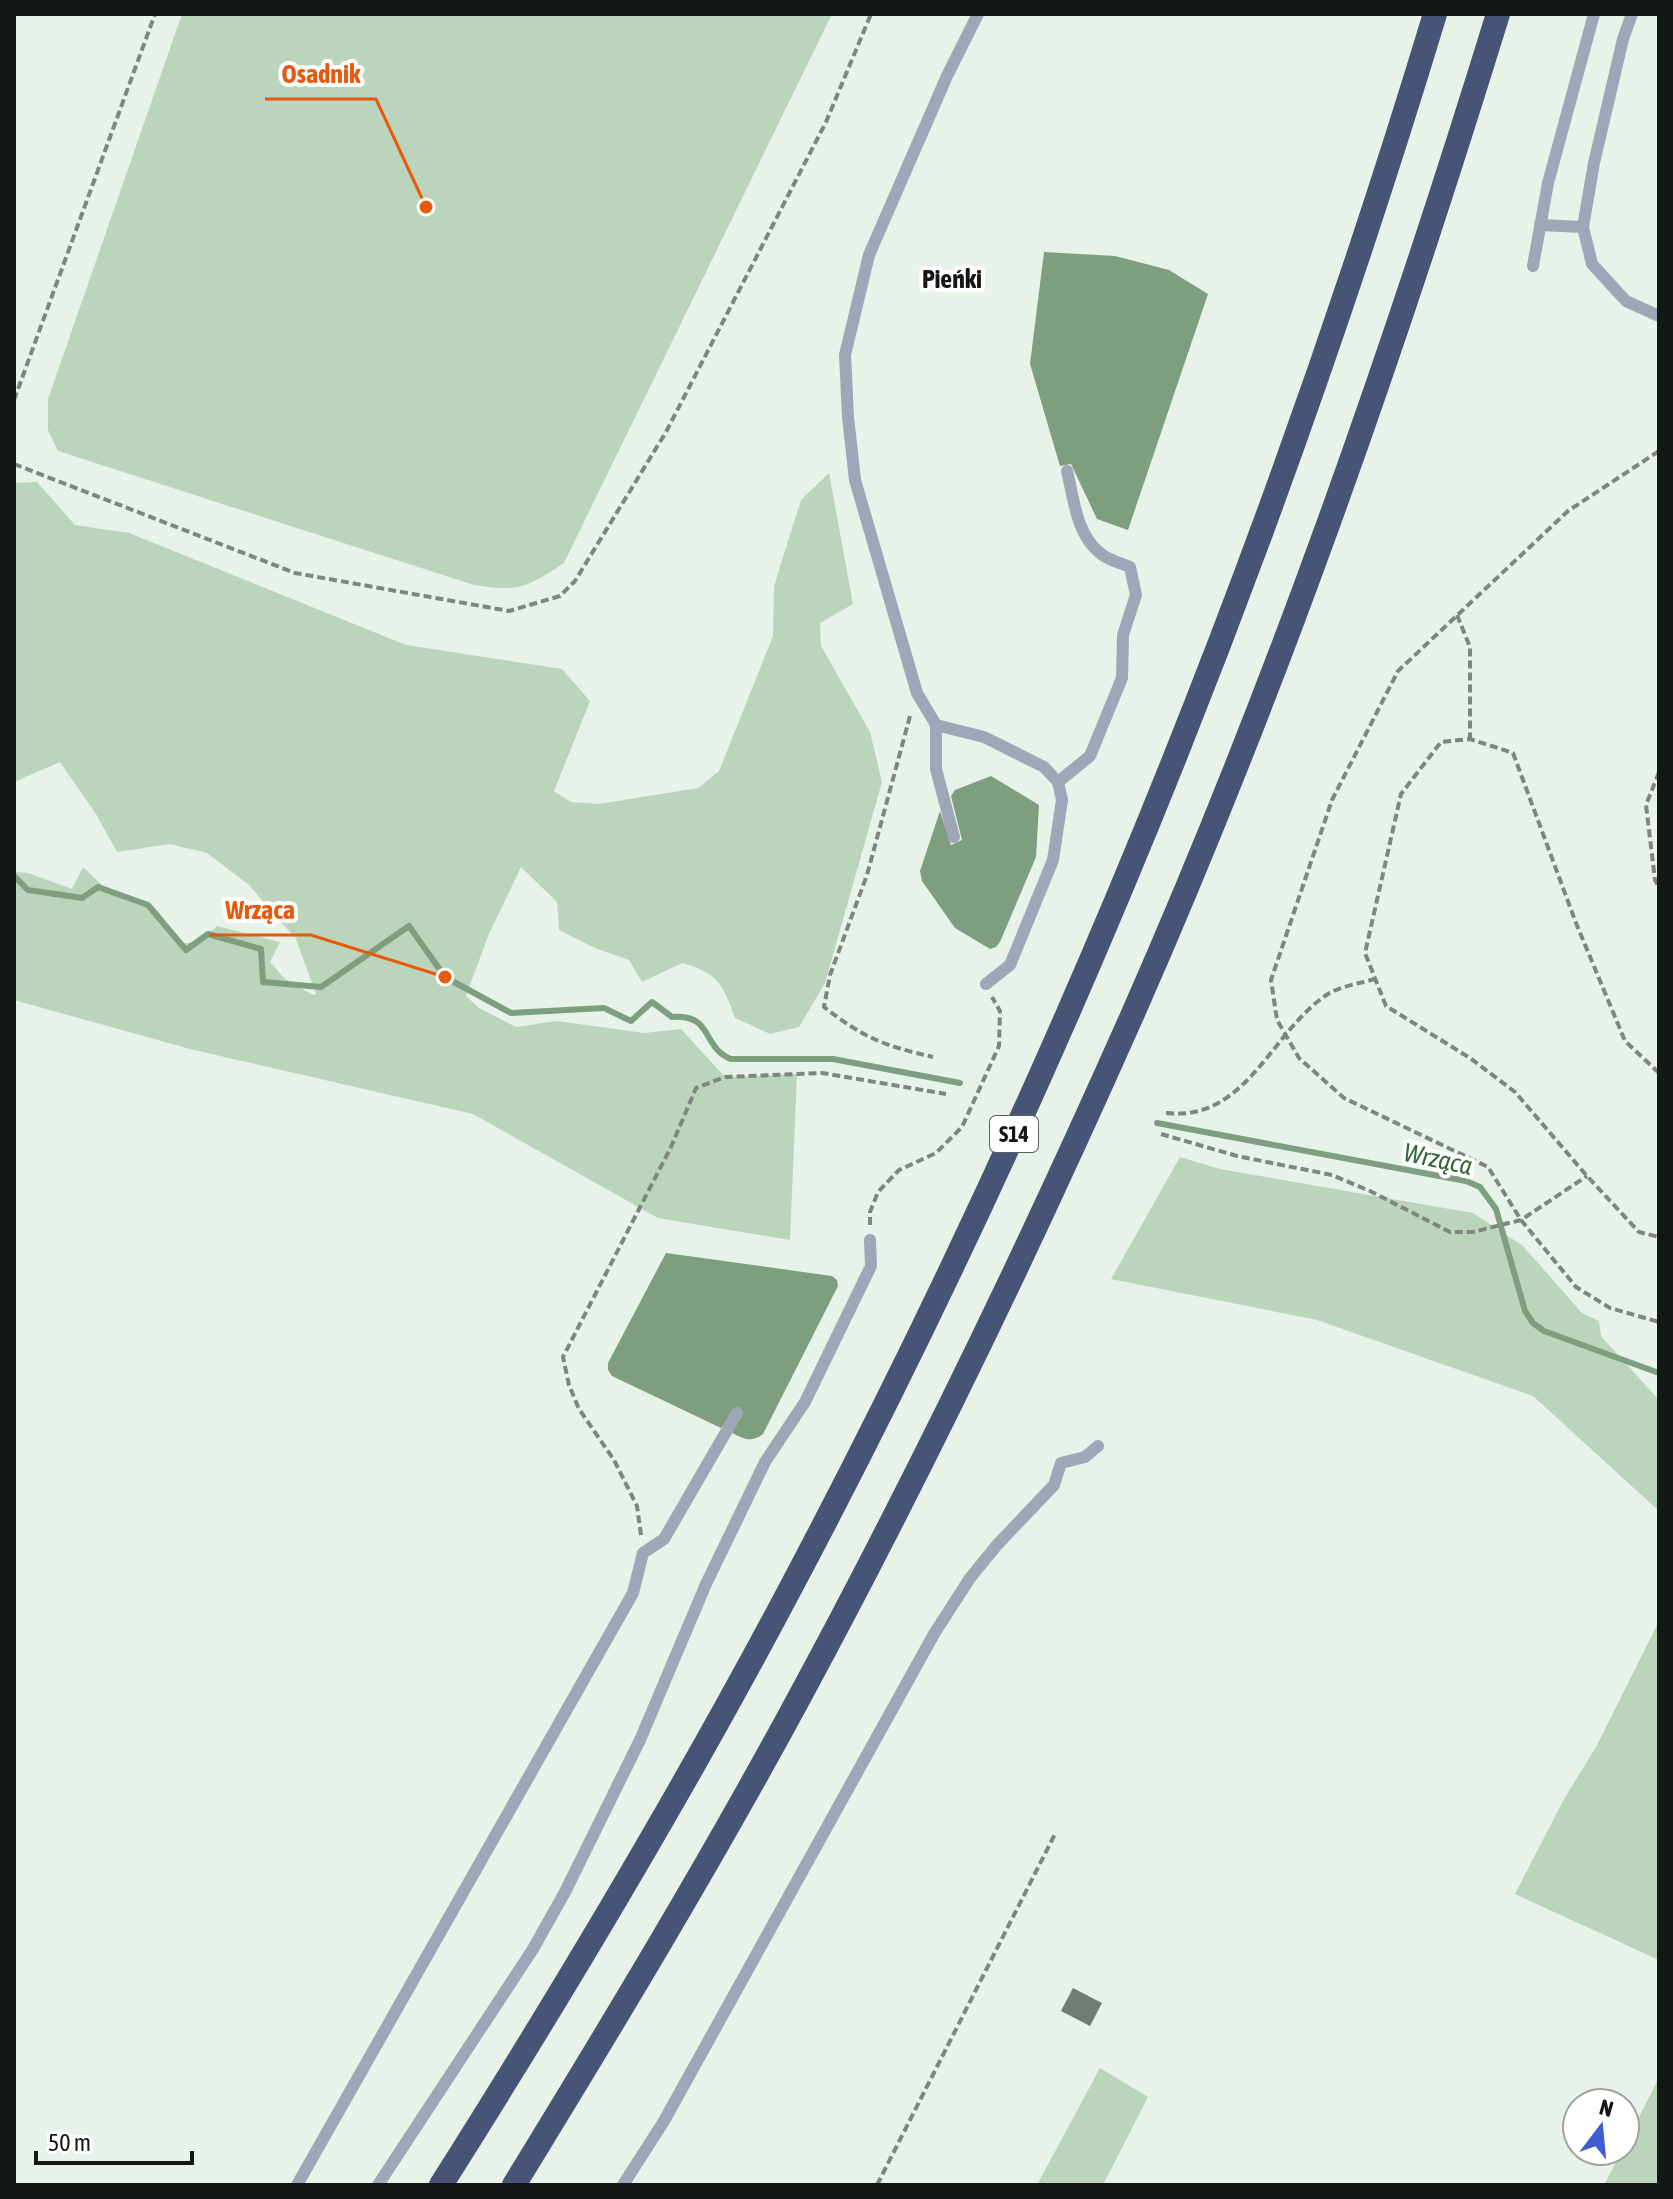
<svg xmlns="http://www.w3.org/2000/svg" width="1673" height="2199" font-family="'Asap Condensed',sans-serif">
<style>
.green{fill:#bbd5bd}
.water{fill:#7d9e7f}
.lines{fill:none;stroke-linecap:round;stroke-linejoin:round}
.stream{stroke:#7d9e7f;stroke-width:6}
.building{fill:#727c73}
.path{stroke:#7f867f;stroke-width:4;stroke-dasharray:8 4;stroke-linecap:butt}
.lane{stroke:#9fa6b7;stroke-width:12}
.highway{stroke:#475476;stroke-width:24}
.labels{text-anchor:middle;stroke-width:8;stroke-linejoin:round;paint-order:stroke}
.shield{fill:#fff;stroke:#5a5d5a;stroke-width:2}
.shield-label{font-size:22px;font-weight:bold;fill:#141814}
.neighbourhood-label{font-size:26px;font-weight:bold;fill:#141814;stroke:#fff}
.water-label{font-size:26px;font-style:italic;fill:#326539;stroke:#fff}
.leader{fill:none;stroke:#e8590c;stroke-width:3}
.callout-dot{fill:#e8590c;stroke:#fff;stroke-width:3}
.callout-label{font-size:26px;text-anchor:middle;font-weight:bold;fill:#e8590c;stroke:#fff;stroke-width:8;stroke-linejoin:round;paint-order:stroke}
</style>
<rect width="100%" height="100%" fill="#e7f2e8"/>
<!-- green -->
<g class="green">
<path d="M182,14l649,2 -267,547c-38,25 -45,29 -90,22l-416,-134 -10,-21v-31z"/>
<path d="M829,473l24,131 -33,19 1,23 49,86 12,50 -57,201 -26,44 -29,7 -35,-16c-12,-34 -17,-45 -53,-55l-40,19 -13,-22 -34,-12 -36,-18 -2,-28 -36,-35 -33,69 -22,60 13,12 37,19 41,-6 87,12 37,-4 44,48 72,-3 -7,166 -132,-22 -185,-104 -283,-65 -176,-49v-128l14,1 44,16 11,-22 29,28 46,16 21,33 20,-2 18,-16 63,16 -10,20 15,17 28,16 3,-1 -20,-55 -47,-54 -42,-32 -37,-9 -53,8 -21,-38 -36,-52 -46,20v-299l23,-1 38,43 54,8 277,112 156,24 28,32 -36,90 17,11 28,2 99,-16 21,-17 54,-135 1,-50 27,-86z"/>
<path d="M1180,1157l40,12 253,44 50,33 59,67 17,8 2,15 58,64v111l-126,-115 -216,-76 -206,-41z"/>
<path d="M1659,1621v339l-144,-66 49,-95 32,-52z"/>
<path d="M1100,2068l48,29 -45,88h-66z"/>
<path d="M1659,2078v107h-55l18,-34h3v-7z"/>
</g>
<!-- water -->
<g class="water">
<path d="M1044,252l71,4 54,14 39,24 -80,236 -31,-11 -26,-55 -11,2 -30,-102z"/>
<path d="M991,776l48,29 -3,52 -36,85 -4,5 -6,2 -35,-21 -33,-47 -2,-10 20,-60 11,34 11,-5 -11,-44 4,-6z"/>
<path d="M666,1253l166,23 5,4 1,6 -75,148c-12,9 -18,5 -31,-1l10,-20 -7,-4 -14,19 -109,-52 -4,-6v-7z"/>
</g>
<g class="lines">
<!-- stream -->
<g class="stream">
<path d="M14,876l14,14 54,8 16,-11 50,18 38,45 22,-16 53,15 2,33 58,5 88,-61 36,51 66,36 93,-5 27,13 21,-19 20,15c42,-3 29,30 59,42h102l127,24"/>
<path d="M1157,1123l309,58 14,6 16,22 29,102 8,12 11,8 115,42"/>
</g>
</g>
<!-- building -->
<path class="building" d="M1073,1988l29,15 -12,23 -29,-15z"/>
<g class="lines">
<!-- path -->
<g class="path">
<path d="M14,400l141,-386"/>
<path d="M1659,451l-91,60 -170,160 -66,129 -61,180 6,40 22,38 45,40 144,69 33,53 55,67 34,21 49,14"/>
<path d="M14,464l281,109 214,38 51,-15 15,-15 91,-149 160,-310 45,-108"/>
<path d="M1457,615l13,32v92"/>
<path d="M910,716l-43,159 -37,100 -6,32c40,31 61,39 109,50"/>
<path d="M1659,772l-13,33 9,75 4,7"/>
<path d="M1659,1073l-34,-32 -49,-118 -63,-170 -43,-14 -29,3 -40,52 -36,159 21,53 84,52 45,34 72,84 52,56 20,5"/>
<path d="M1166,1113c81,9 105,-82 162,-119 13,-8 33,-11 47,-15"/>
<path d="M1161,1134l76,22 95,19 38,16 80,41h23l48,-12 66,-44"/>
<path d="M870,1225v-13l8,-20 21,-22 37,-17 26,-26 37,-81 1,-35 -8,-14"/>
<path d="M641,1535l-4,-29 -23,-46 -35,-51 -10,-24 -6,-28 108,-210 25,-59 29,-11 97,-4 124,21"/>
<path d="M877,2185l178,-351"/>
</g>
<!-- lane -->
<g class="lane">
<path d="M1632,14l-9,25 -29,124 -11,64 9,37 34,37 33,15"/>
<path d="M1540,225l43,2"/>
<path d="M1533,266l15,-83 46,-169"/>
<path d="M936,725l48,12 60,30 14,15 4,18 -9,60 -43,105 -24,19"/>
<path d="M1058,782l32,-26 32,-78 1,-43 13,-40 -6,-28c-10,-4 -22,-7 -30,-14 -24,-19 -26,-54 -33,-82"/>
<path d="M954,837l-18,-68v-44l-19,-32 -62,-213 -7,-63 -3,-62 24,-100 78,-179 31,-62"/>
<path d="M297,2185l336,-592 10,-40 21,-14 73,-126"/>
<path d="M378,2185l155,-236 32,-57 75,-152 66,-156 59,-122 40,-60 66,-136 -1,-26"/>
<path d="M623,2185l41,-64 270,-487 36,-56 27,-33 57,-60 7,-22 24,-6 13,-11"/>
</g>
<!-- highway -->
<g class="highway">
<path d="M441,2185c122,-193 240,-390 347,-592 267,-503 482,-1034 647,-1579"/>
<path d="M514,2185c98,-160 196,-322 285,-487 120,-222 230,-450 332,-680 144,-326 262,-663 367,-1004"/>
</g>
</g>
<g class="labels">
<!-- shield labels -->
<rect class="shield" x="990" y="1116" width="48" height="36" rx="6"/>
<g class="shield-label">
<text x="1014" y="1142">S14</text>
</g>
<!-- neighbourhood labels -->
<g class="neighbourhood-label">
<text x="952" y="288">Pieńki</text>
</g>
<!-- water labels -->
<g class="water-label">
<text transform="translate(1438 1159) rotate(12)" y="9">Wrząca</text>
</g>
</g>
<!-- callouts -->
<path class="leader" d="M426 207L376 99H265M445 977L311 935H209"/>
<g class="callout-dot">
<circle cx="426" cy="207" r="8"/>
<circle cx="445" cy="977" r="8"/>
</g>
<g class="callout-label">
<text x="321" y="83">Osadnik</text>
<text x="260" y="919">Wrząca</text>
</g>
<!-- border -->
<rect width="1673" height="2199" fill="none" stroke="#141814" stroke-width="32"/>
<!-- north arrow -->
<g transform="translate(1601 2127) rotate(16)"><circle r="38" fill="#ffffff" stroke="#a1a3a1" stroke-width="2"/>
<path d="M0-6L14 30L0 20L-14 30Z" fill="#3f5dcf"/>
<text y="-12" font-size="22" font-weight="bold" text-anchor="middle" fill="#141814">N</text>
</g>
<!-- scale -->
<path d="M36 2151v12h156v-12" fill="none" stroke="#141814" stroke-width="4"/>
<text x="48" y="2151" font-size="24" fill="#141814" stroke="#ffffff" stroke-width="6" paint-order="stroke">50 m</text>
</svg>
